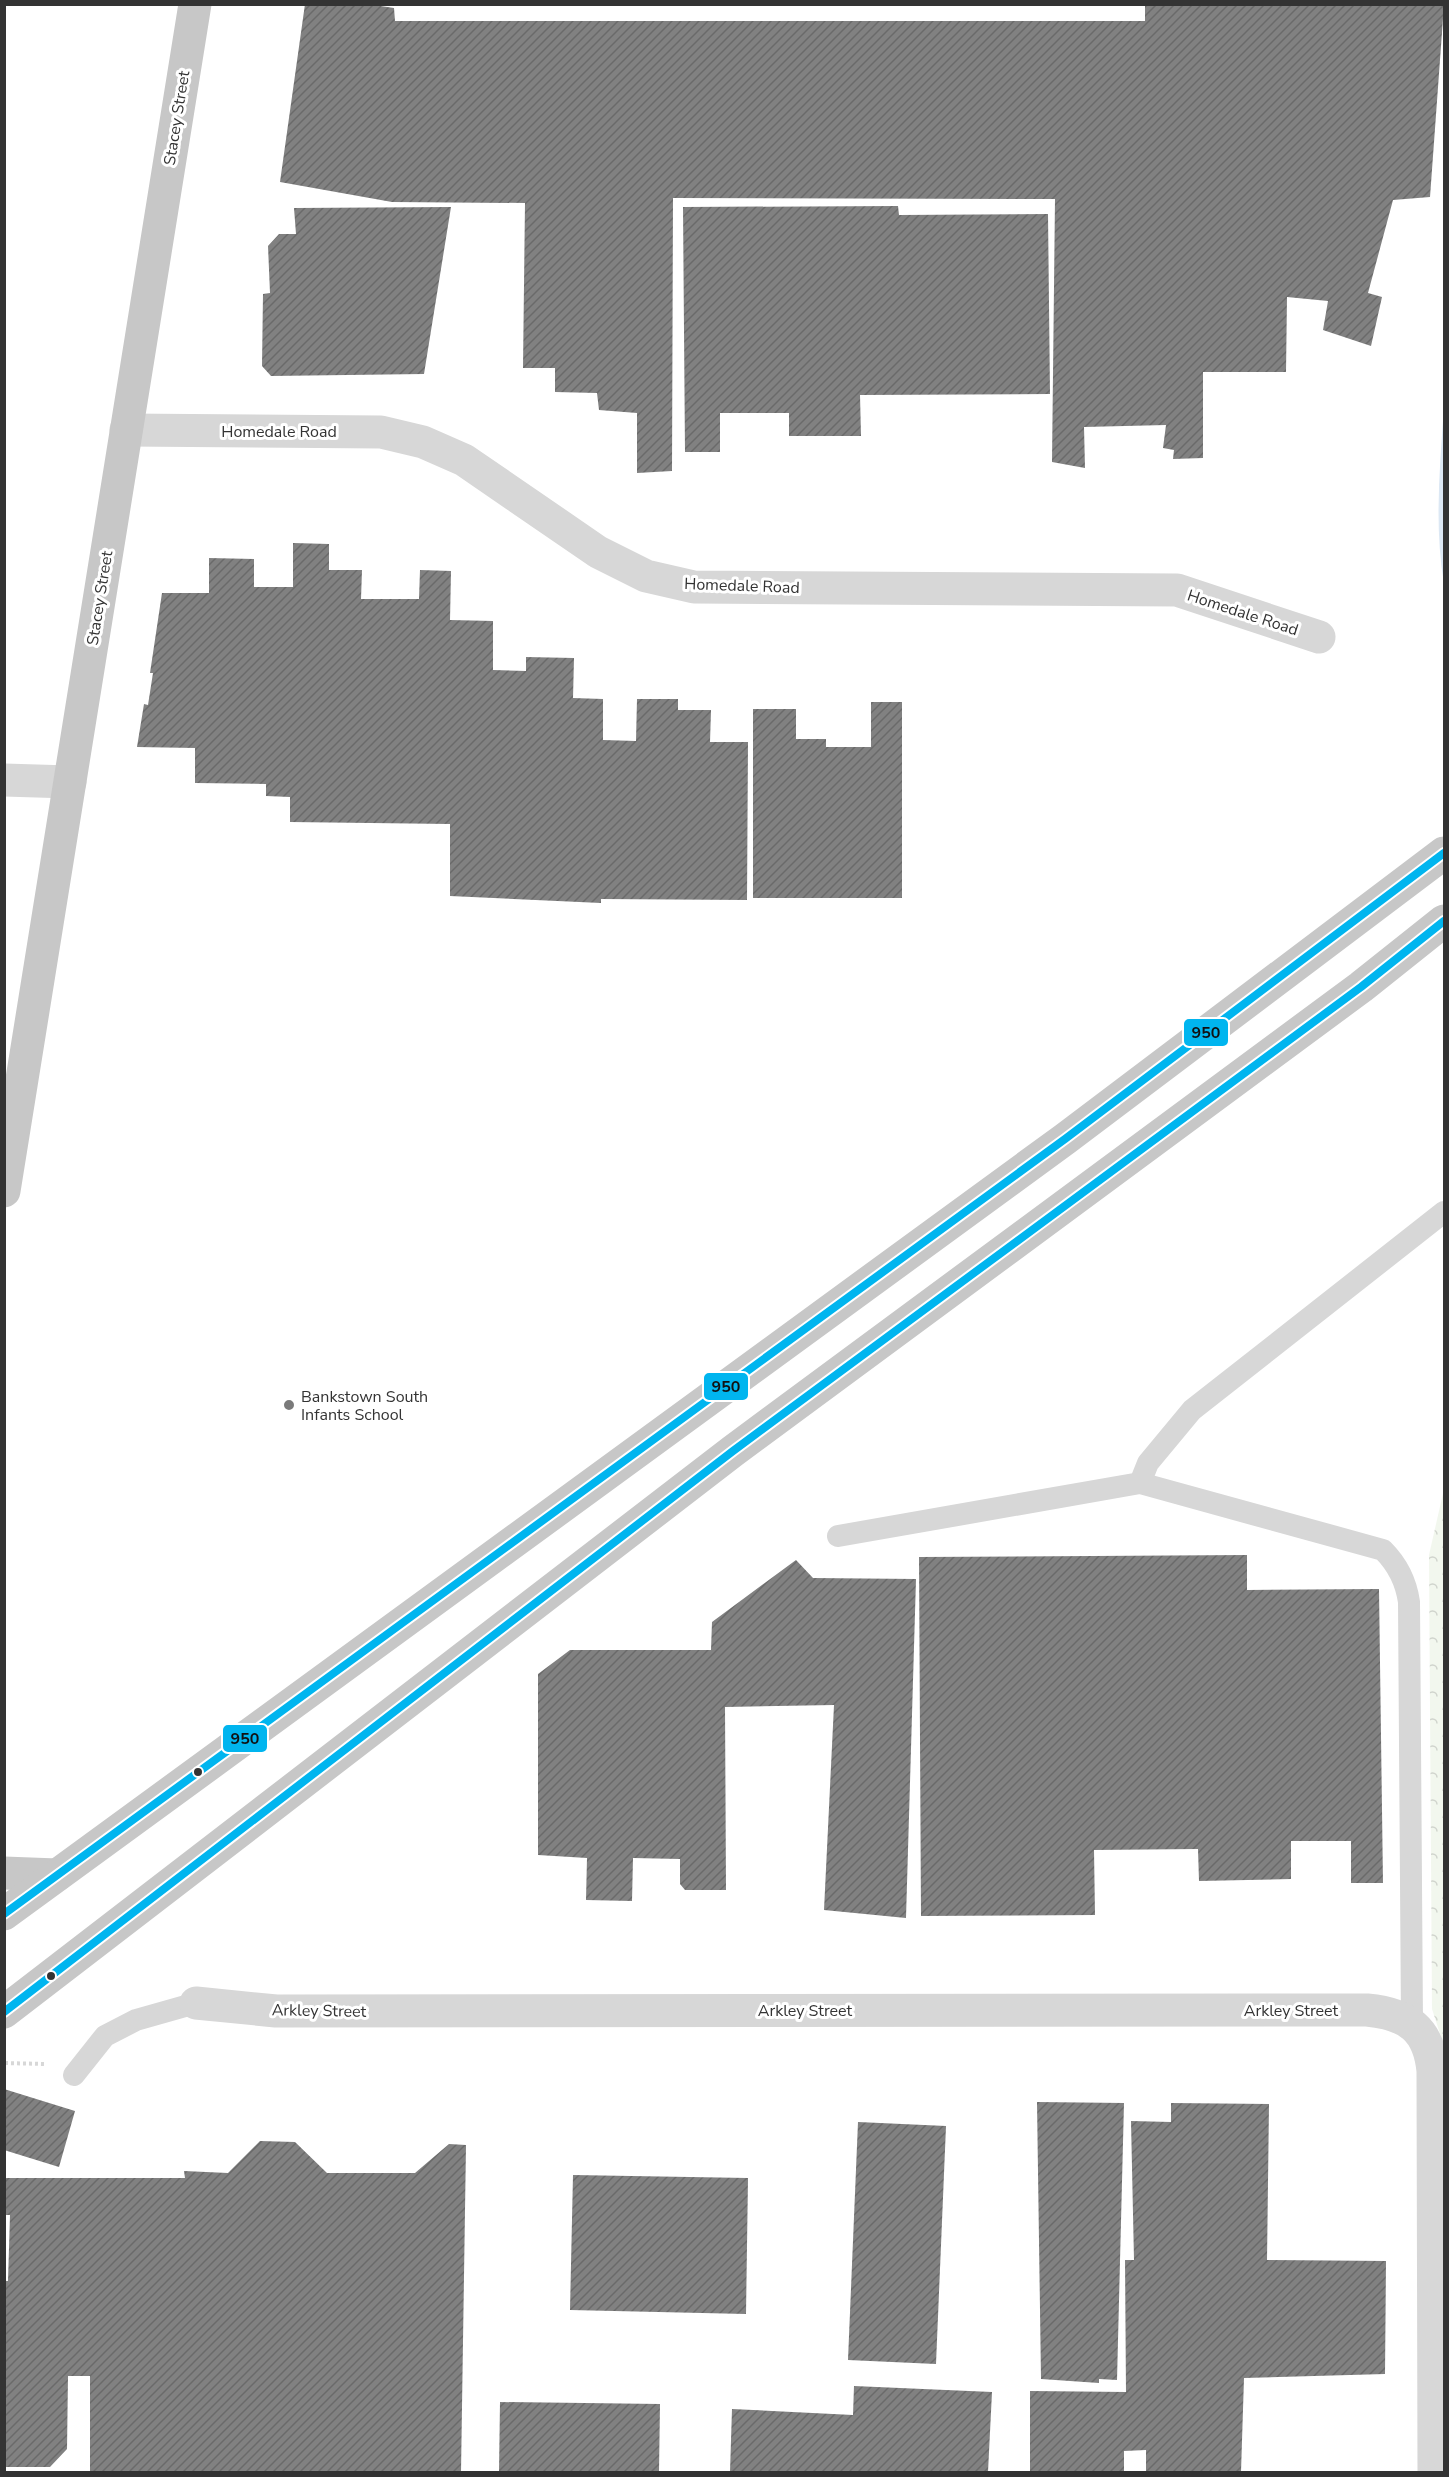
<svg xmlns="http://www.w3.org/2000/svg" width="1449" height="2477" font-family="'Nunito Sans',sans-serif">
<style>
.forest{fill:url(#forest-crowns)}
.water{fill:#dce8f4}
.building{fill:url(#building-hatch)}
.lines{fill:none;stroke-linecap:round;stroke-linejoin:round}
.path{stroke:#d7d7d7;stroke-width:4;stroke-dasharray:3 3;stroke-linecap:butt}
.service{stroke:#d7d7d7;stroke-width:22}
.minor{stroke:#d7d7d7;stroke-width:33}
.trunk{stroke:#c7c7c7;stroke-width:33}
.bus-1-casing{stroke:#fff;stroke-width:12}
.bus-1{stroke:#00b5ef;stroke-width:8}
.poi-dot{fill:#7a7a7a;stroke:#fff;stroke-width:2}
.bus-dot{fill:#333;stroke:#fff;stroke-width:2}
.labels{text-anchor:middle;stroke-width:6;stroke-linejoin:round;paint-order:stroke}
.street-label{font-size:16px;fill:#333;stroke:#fff}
.poi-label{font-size:16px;fill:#333;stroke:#fff;text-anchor:start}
.line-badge{stroke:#fff;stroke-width:2}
.pale-badge-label{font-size:16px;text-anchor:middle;font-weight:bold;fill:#111}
</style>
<defs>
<pattern id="forest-crowns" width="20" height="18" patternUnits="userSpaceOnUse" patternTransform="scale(1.5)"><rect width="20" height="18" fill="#f2f7ee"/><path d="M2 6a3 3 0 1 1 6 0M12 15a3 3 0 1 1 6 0" fill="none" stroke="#d0d4cd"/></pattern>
<pattern id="building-hatch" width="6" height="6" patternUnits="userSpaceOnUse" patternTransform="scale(1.5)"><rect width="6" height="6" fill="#818181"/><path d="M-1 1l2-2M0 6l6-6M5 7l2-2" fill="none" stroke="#6a6a6a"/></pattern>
</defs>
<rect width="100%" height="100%" fill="#fff"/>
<!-- forest -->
<path class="forest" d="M1444,1489v557l-12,-37 -3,-454z"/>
<!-- water -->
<path class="water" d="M1444,406v178c-10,-59 -4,-118 0,-178z"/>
<!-- building -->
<g class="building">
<path d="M305,4h62l27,4 1,13h750v-16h299l-14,192 -37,3 -25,93 14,4 -11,49 -48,-16 5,-29 -41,-4 -1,75h-83v86l-30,1 1,-9 -11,-2 3,-23 -82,2 1,41 -33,-6 3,-263 -382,-1 -1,273 -35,2v-60l-38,-3 -2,-17 -42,-1v-24h-32l2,-165 -133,-1 -112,-20z"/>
<path d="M898,206l1,9 149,-1 2,180 -190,1 1,41h-72v-23h-69v39h-35l-2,-245z"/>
<path d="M451,207l-27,167 -153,2 -9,-10 1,-72 7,-1 -2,-47 11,-12h17l-2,-26z"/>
<path d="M293,543l36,1v26h33l-1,29h58l1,-29 31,1 -1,49 43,1v49l33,1v-14l48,1 -1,40 30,1v41l33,1 1,-42h41v11h33l-1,32h38l-1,158 -146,-1v4l-151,-7v-72l-160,-2v-25l-24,-1v-12l-71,-1v-35l-58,-1 7,-43 4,1 5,-32h-3l12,-80h47v-35l45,1v28h39z"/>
<path d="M871,702h31v196h-149v-189h43v30h30v8h45z"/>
<path d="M1247,1555v35l132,-1 4,294h-32v-42h-60v38l-92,2 -1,-32 -104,1 1,65 -174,1 -2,-359z"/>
<path d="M796,1560l17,18 103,1 -10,339 -82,-8 10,-205 -109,2 1,183h-41l-5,-6v-25l-47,-1 -1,43 -46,-1 1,-42 -49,-3v-181l32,-24h141l1,-28z"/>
<path d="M4,2089l71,22 -16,56 -55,-17z"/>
<path d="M1037,2102l87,1 -7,277 -18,-1v4l-58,-4z"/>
<path d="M1171,2103l98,1 -2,156 119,1 -1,113 -141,4 -3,94h-95v-22l-22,1v21h-94v-81l96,1 -1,-132h9l-3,-139 40,1z"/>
<path d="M858,2122l88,4 -10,238 -88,-4z"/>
<path d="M260,2141l35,1 32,31h88l34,-29 17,1 -5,327h-371v-96h-22l-1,73 -17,18h-46v-186h4l2,-66h-6v-37h181l-1,-7 44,2z"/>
<path d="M573,2175l175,3 -2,136 -176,-4z"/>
<path d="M854,2386l138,6 -4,80h-258l2,-63 121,6z"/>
<path d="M500,2402l160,2 -1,68h-160z"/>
</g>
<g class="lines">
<!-- path -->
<path class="path" d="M5,2063l39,1"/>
<!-- service -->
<g class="service">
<path d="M1140,1483l8,-20 44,-53 252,-198"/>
<path d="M838,1536l302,-53 243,67c15,15 23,31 26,52l3,421"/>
<path d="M74,2075l31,-39 31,-16 60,-17"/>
</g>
<!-- minor -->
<g class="minor">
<path d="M126,430l255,2 42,10 41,18 134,92 48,24 48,11 483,3 142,47"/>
<path d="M4,780l66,2"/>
<path d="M196,2003l80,8 1091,-1c41,4 62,19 66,61l1,401"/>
</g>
<!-- trunk -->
<g class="trunk">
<path d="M4,1191l191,-1187"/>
<path d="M4,1873l53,2"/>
<path d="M4,1914l1061,-775 379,-286"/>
<path d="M4,2012l729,-561 628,-464 83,-66"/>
</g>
<defs>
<g id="bus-1">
<path d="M4,1914l1061,-775 379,-286"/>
<path d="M4,2012l729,-561 628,-464 83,-66"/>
</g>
</defs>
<!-- bus-1 casing -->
<use href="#bus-1" class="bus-1-casing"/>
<!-- bus-1 -->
<use href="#bus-1" class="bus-1"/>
</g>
<!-- markers -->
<circle class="poi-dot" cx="289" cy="1405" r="6"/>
<g class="bus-dot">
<circle cx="198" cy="1772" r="5"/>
<circle cx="51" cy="1976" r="5"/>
</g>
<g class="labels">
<!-- street labels -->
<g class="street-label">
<text transform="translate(176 118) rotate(-81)" y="6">Stacey Street</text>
<text x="279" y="437">Homedale Road</text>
<text transform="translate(742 585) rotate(2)" y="6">Homedale Road</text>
<text transform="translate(99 598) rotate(-81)" y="6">Stacey Street</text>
<text transform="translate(1243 612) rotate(18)" y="6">Homedale Road</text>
<text transform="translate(319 2010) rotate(1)" y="6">Arkley Street</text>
<text x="805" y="2016">Arkley Street</text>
<text x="1291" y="2016">Arkley Street</text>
</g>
<!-- poi labels -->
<g class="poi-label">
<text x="301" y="1402">Bankstown South<tspan x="301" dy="18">Infants School</tspan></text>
</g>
</g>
<g class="line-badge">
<rect x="1183" y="1018" width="46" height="29" rx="6" fill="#00b5ef"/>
<rect x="703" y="1372" width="46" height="29" rx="6" fill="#00b5ef"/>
<rect x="222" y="1724" width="46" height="29" rx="6" fill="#00b5ef"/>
</g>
<g class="pale-badge-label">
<text x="1206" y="1038">950</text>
<text x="726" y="1392">950</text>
<text x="245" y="1744">950</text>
</g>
<!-- border -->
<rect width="1449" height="2477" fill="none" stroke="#333333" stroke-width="12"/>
</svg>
